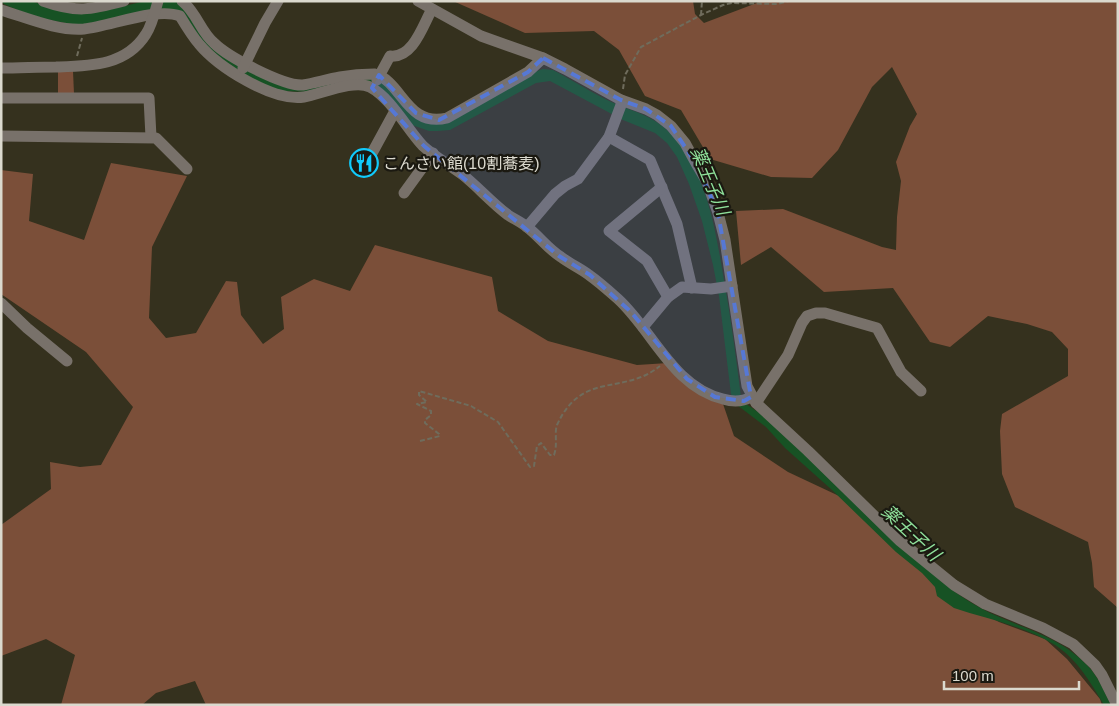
<svg xmlns="http://www.w3.org/2000/svg" width="1119" height="706" font-family="Arial,'Noto Sans JP',sans-serif">
<style>
.green{fill:#7b4f39}
.water{fill:#175224}
.lines{fill:none;stroke-linecap:round;stroke-linejoin:round}
.path{stroke:#6f6c5c;stroke-width:2;stroke-dasharray:5 2.5;stroke-linecap:butt}
.minor{stroke:#78716a;stroke-width:11}
.marked{fill:#5678d5;fill-opacity:0.2;stroke:#5678d5;stroke-width:4;stroke-dasharray:10 6;stroke-linejoin:round}
.labels{text-anchor:middle;stroke-width:4.5;stroke-linejoin:round;paint-order:stroke}
.poi-label{font-size:16px;fill:#dbd9ce;stroke:#1b1911;text-anchor:start}
.water-label{font-size:18px;font-style:italic;fill:#8fe09a;stroke:#1b1911}
</style>
<rect width="100%" height="100%" fill="#35311e"/>
<!-- green -->
<g class="green">
<path d="M453,1h240l2,13 9,9 58,-22h356v607l-24,-21 -2,-24 -4,-21 -73,-35 -13,-33 -2,-43 2,-17 66,-38v-27l-16,-17 -25,-8 -39,-8 -38,31 -20,-5 -37,-54 -69,4 -53,-45 -30,18 -5,-54 47,-2 99,38 14,3 1,-33 4,-36 -5,-19 14,-36 7,-12 -25,-47 -20,20 -34,63 -26,28 -41,-1 -61,-18 -29,-49 -36,-14 -26,-46 -25,-19 -69,2z"/>
<path d="M73,71l1,23 -16,1v-23z"/>
<path d="M111,163l76,13 -35,71 -3,71 17,20 30,-5 30,-52 11,1 4,33 22,29 21,-15 -3,-32 33,-18 36,12 25,-46 117,32 6,34 50,30 89,24 31,-2 53,35 13,38 54,36 66,31 100,95 45,24 46,17 22,20 33,40 2,6h-896l-11,-24 -39,12 -14,12h-81l14,-50 -29,-16 -45,17v-131l50,-36 -1,-27 30,5 21,-2 32,-58 -47,-55 -85,-58v-124l32,4 -4,47 55,19z"/>
</g>
<!-- water -->
<path class="water" d="M1,1h31l19,7 57,2 37,-9h33l28,38 80,47 89,-9 58,46 90,-47 20,-7 10,1c21,11 42,25 63,34 19,8 36,12 51,26 40,39 48,98 57,150 7,39 12,78 17,117l5,7 21,14 17,18 3,2 155,144c15,12 30,22 48,31 35,16 70,24 97,52 11,11 17,26 24,40h-7c-13,-22 -27,-46 -49,-60 -30,-19 -68,-26 -101,-37l-17,-12 -2,-9 -13,-14 -26,-21 -64,-62 -47,-42 -19,-21 -29,-22 -6,-11 -12,-98 -6,-31 -11,-44 -13,-37 -12,-27 -10,-14 -12,-10 -32,-13 -73,-39 -14,2 -86,47 -13,1h-8l-17,-6 -35,-38 -62,5 -36,-1 -34,-15 -40,-29 -20,-31 -103,10 -49,-9 -29,-13z"/>
<g class="lines">
<!-- path -->
<g class="path">
<path d="M701,15l1,-14"/>
<path d="M77,56l5,-18"/>
<path d="M623,89l2,-14 16,-28 60,-32 22,-10 9,-2 45,1 12,-3"/>
<path d="M420,441l20,-5 -1,-2 -14,-11v-3l6,-5v-4l-14,-7 10,-2 -8,-7v-4l52,15 27,16 32,45 4,-1 3,-20 4,-3 9,12h4c4,-11 0,-22 3,-30 25,-55 66,-29 103,-59"/>
</g>
<!-- minor -->
<g class="minor">
<path d="M43,1c34,12 47,9 81,0"/>
<path d="M182,1c15,12 18,30 32,42 14,14 69,43 89,42 12,-2 25,-6 37,-8 11,-2 23,-3 34,-3 28,6 32,54 73,44l81,-46 15,-14"/>
<path d="M418,1l63,35 62,22 22,11 56,31 25,9 11,6 14,11 14,17 12,22 10,17 11,31 7,27 22,146 9,17 52,48 92,90 54,44 31,19 58,24 30,16 22,21 7,10 15,30"/>
<path d="M1,10c27,8 56,21 83,19 27,-3 72,-22 96,-13 6,10 12,20 19,28 19,23 74,58 105,53 17,-3 50,-18 66,-10 21,11 37,42 53,59 12,11 27,19 40,29 15,12 29,28 45,40 6,4 13,7 19,12 12,9 21,22 34,30 9,7 19,11 28,18 10,7 20,16 29,24 35,32 55,88 105,100 10,3 19,3 28,-2"/>
<path d="M1,68c18,0 37,-1 55,-1 34,-1 70,-1 90,-33 6,-9 9,-22 12,-33"/>
<path d="M243,68l22,-45 13,-22"/>
<path d="M377,80l13,-24c23,3 33,-31 42,-47"/>
<path d="M1,98h148l2,39"/>
<path d="M1,136l155,2 31,31"/>
<path d="M609,137l41,23 27,64 15,64"/>
<path d="M365,166l30,-55"/>
<path d="M662,187l-53,44 38,30 21,36"/>
<path d="M404,193l29,-40"/>
<path d="M527,227l28,-33 10,-8 13,-7 31,-42 12,-32v-5"/>
<path d="M1,303l26,25 40,33"/>
<path d="M643,327l25,-30 14,-10 29,2 21,-3"/>
<path d="M756,403l32,-48 14,-32 5,-7 9,-3h9l52,15 24,44 20,19"/>
</g>
</g>
<!-- marked area -->
<path class="marked" d="M543,58l78,42 25,9 25,17 26,39 21,48 33,184 -7,4 -29,-4 -28,-18 -56,-67 -41,-37 -31,-19 -135,-110 -52,-58 7,-13 37,38 23,7 89,-48z"/>
<!-- icons -->
<defs>
<symbol id="restaurant-ring" viewBox="-11 -11 22 22"><circle r="9.5" fill="#1b1911" stroke="#11cafb" stroke-width="1.5"/><path d="M-5-6h1v4h1v-4h1v4h1v-4h1v5L-1.5 .5V6h-2V.5L-5-1ZM5-6V6H3V1.5H1.5Q1.5-4 5-6Z" fill="#11cafb"/></symbol>
</defs>
<g fill-rule="evenodd">
<use href="#restaurant-ring" x="348" y="147" width="32" height="32"/>
</g>
<g class="labels">
<!-- poi labels -->
<g class="poi-label">
<text x="383" y="169">こんさい館(10割蕎麦)</text>
</g>
<!-- water labels -->
<g class="water-label">
<text transform="translate(710 181) rotate(67)" y="6">薬王子川</text>
<text transform="translate(911 533) rotate(43)" y="6">薬王子川</text>
</g>
</g>
<!-- border -->
<rect width="1119" height="706" fill="none" stroke="#dbd9ce" stroke-width="5"/>
<!-- scale -->
<path d="M944 681v8h135v-8" fill="none" stroke="#dbd9ce" stroke-width="2.5"/>
<text x="952" y="681" font-size="15" fill="#dbd9ce" stroke="#1b1911" stroke-width="4" paint-order="stroke">100 m</text>
</svg>
